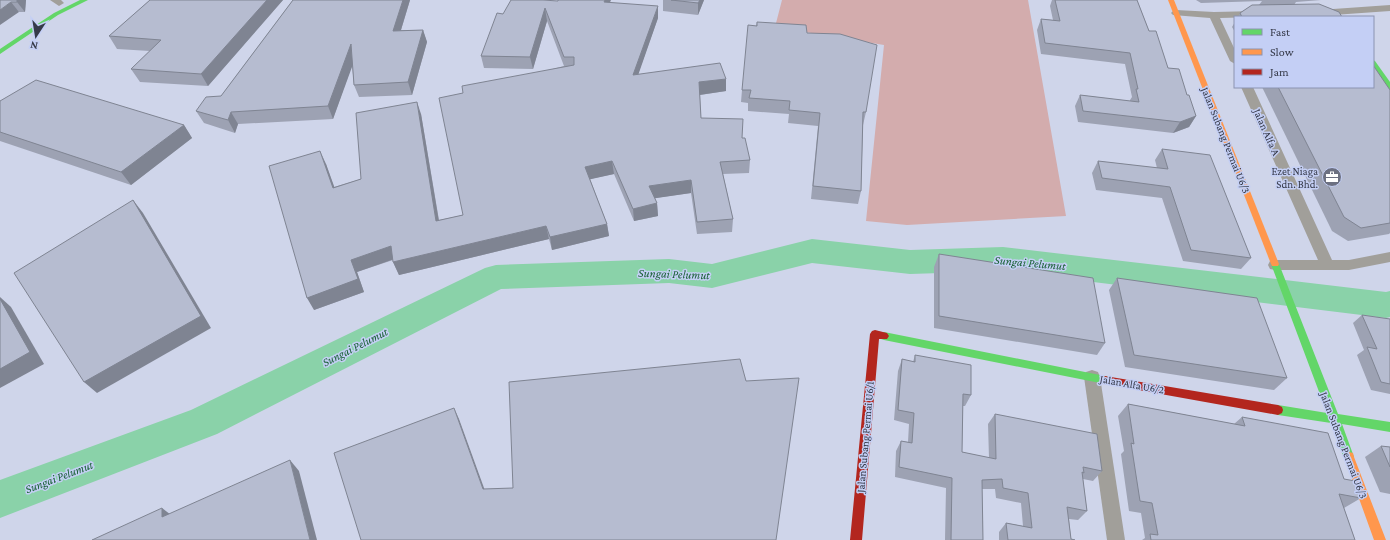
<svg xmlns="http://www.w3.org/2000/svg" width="1390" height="540" font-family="'Crimson Pro',serif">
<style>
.green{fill:#d3acad}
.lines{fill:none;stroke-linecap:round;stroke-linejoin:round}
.river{fill:#8ad2a9;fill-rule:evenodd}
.street{fill:#a19f9a;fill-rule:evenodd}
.fast{fill:#63d668;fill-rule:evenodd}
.slow{fill:#ff974d;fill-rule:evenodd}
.jam{fill:#b3261e;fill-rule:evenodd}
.wall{fill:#9da2b3}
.shaded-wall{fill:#7f8492}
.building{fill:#b6bcd0;stroke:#7f8492}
.labels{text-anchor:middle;stroke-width:3;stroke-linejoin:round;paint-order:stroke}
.street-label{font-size:11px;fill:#363a49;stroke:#c4cff5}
.poi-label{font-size:11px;fill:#363a49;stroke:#c4cff5;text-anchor:end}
.water-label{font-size:12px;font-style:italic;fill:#1a6136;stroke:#c4cff5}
</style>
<rect width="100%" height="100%" fill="#cfd5ea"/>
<!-- green -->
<path class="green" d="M782,0h246l38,216 -159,9 -41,-4 18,-176 -109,-18z"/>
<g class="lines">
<!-- river -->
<path class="river" d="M812,239l98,11 93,-3 383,45 4,-1v26l-4,1 -383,-47 -93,3 -98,-11 -100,25 -43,-5 -168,6 -284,145 -217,84v-38l191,-70 294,-142 11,-3 173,-6 43,5z"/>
<!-- street -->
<g class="street">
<path d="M50,0h11l3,3 -5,3z"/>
<path d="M1390,5v6l-71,5 -5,-3 5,-3z"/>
<path d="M1176,10l38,2 44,-1 5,3 -5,3 -38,1 15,32v14l-5,-3 -20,-43 -37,-3 -2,-2 2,-2z"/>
<path d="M1241,87h12l79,173h17l41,-8v10l-41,8h-74l-5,-1 -2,-4 2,-4 5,-1h43z"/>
<path d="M1092,370l6,2 2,5 25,163h-18l-23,-163 2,-5z"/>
</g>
<!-- fast -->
<g class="fast">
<path d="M80,0h8l-30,15 -58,39v-5l54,-36z"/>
<path d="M1373,60l2,1 15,21v7h-3l-14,-22z"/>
<path d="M1275,261l4,3 59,150 52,8v10l-48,-8 12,33 -1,4 -4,1 -4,-1 -14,-38 -53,-8 -4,-2 -1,-3 1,-3 4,-2 49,8 -56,-149z"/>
<path d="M884,332l221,44 4,1 1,3 -1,3 -4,1 -221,-44 -3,-1 -2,-3 2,-3z"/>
</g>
<!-- slow -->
<g class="slow">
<path d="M1168,0h6l105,264 -1,2h-6l-1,-2z"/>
<path d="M1349,452l4,1 1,4 32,83h-12l-30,-83 1,-4z"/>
</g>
<!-- jam -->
<g class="jam">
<path d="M875,330l12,3 2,3 -2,3h-8l-17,201h-12l20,-206 2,-3z"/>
<path d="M1105,376l173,29 4,2 1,3 -1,3 -4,2 -173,-31 -4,-1 -1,-3 1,-3z"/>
</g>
</g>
<!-- wall -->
<g class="wall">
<path d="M0,0h26l-1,12h-6z"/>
<path d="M150,0h133l-75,86 -68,-4 -9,-13 19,-18 -33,-2 -8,-13z"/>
<path d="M293,0h117l-9,30h22l4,12 -15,53 -53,2 -5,-12 -2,-20 -19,54 -95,5 -3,9 -31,-10 -8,-12 25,-15z"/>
<path d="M663,0h41l-6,15 -35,-4z"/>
<path d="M1052,0h85l12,31 19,37 19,27 9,21 -7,11 -16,6 -95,-11 -3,-16 5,-11 50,6v-1l2,-3 -7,-33 -84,-10 -4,-24 4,-11 12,1 -3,-14z"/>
<path d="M1196,0h125l-25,2 -2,3 48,12h-104l2,-4 19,-8 3,-4 -61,2z"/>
<path d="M558,1l52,2 48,15 -20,56 88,5v12l-26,4 1,23 41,20 8,22 -1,13 -26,1 10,45 -1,13 -35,2 -6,-41 -36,5 2,5 1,13 -24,5 -20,-47 -24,5 17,45 2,12 -57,14 -3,-11 -150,36 -6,-13v-2l-36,12 7,20 -50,18 12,-146 8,23 27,-8 60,-65 18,106 24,-5v-122l101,-27 -17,-45 -14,48 -49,-1 -3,-12 22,-42z"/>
<path d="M757,22l50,11 59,79 -3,13 -2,66 -3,13 -47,-5 7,-73 -30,-3 1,-9 -41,-3v-8l-7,-1 1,-12 14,-64z"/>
<path d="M1235,22v10l-3,-5z"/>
<path d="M1262,87h111l17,3v143l-1,1 -41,7 -16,-10z"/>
<path d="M0,101l184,24 8,13 -61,47 -131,-44z"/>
<path d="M1162,149l89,109 -10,11 -58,-8 -21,-63 -66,-8 -4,-17 6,-12 59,7 -2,-8z"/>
<path d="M939,254l166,89 -8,12 -163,-27v-61z"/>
<path d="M1117,278l170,100 -13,12 -149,-23 -16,-77z"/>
<path d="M1362,315l28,4v75l-19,-4 -14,-35 7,-5 -11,-27z"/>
<path d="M915,355l56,40 -6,11h-2l-1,46 27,6 -1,-34 7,-10 107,57 -9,10 -10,-2 4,32 -9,9 -9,-1 2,20 4,1h-76v-8l7,-9 17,3 -2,-23 -25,-5 -1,-9h-13l1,51h-38l1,-52 -51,-11 1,-26 5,-10 7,1 1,-18 -15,-4 4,-49 4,-12 11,3z"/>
<path d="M1128,404l106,20 8,-7 102,62 17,19 -17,10 11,32h-213l3,-2 -4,-25 -12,-2 -8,-57 3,-3 -6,-35z"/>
<path d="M1381,446l9,1v47l-10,-2 -15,-35z"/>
</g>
<!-- shaded-wall -->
<g class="shaded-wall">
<path d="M17,0h9l-1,12 -8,-10z"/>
<path d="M267,0h16l-75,86 -7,-12z"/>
<path d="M403,0h7l-13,43 -4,-12z"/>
<path d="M605,0h6l-6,14 -1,-12z"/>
<path d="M700,0h4l-6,15v-12z"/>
<path d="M11,2l8,10 -19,13v-15z"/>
<path d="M658,6v12l-24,69 -1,-12z"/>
<path d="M545,8l2,13 -14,48 -3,-12z"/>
<path d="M423,30l4,12 -15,53 -4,-13z"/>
<path d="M351,44l5,12 -23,63 -5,-13z"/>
<path d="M726,79v12l-27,4v-13z"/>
<path d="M417,102l4,12 20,120 -5,-13z"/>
<path d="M231,112l7,12 -3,9 -7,-13z"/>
<path d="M1196,116l-7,11 -16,6 7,-11z"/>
<path d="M184,125l8,13 -61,47 -10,-13z"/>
<path d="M320,151l6,13 13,36 -6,-12z"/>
<path d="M612,161l2,13 -27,6 -2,-13z"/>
<path d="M691,180v13l-41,6 -1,-13z"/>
<path d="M133,200l10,13 68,115 -114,65 -13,-11z"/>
<path d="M657,203l1,13 -24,5 -1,-12z"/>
<path d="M607,224l2,12 -57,14 -2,-13z"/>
<path d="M546,226l3,13 -150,36 -6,-13z"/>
<path d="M391,246l6,12 -40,14 7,20 -50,18 -7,-12 44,-38z"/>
<path d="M0,297l11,10 33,57 -44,24z"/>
<path d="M454,408l5,11 29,80 -5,-10z"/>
<path d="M290,460l9,11 18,69h-7z"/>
<path d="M162,508l13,10 -13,-1z"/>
</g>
<!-- building -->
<g class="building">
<path d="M0,0h17v2h-6l-11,8z"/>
<path d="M150,0h117l-66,74 -70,-5 30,-29 -52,-4z"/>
<path d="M293,0h110l-10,31 30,-1 -15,52 -54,3 -3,-41 -23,62 -97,6 -3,8 -32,-9 10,-14 15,-1z"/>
<path d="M511,0h32l15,1v-1h47l-1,2 54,4 -25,69 87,-12 6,16 -27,3 2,36 42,1 -1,19h3l5,22 -30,2 13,57 -36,3 -6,-42 -42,6 8,17 -24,6 -21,-48 -27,6 22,57 -57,13 -4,-11 -153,36 -2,-16 -40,14 7,19 -51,19 -38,-132 51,-15 13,37 28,-9 -5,-66 61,-11 19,119 27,-6 -24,-117 24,-5 -1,-7 112,-21v-8h-10l-19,-49 -15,49 -49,-1 16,-43 6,1z"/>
<path d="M671,0h29l-2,3z"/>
<path d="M1055,0h82l12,31h7l12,37 11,1 8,26h2l7,21 -16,6 -97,-11 -3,-16 59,7 -3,-13h2l-8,-36 -85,-10 -4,-24 19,2z"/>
<path d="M1319,4l20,8 3,5h-100l-2,-4 12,-8z"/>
<path d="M757,22l49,3 1,8 33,1 37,11 -11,67h-3l-2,79 -48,-5 7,-73 -31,-3 1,-9 -41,-3 2,-8h-9l6,-65 9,1z"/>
<path d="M1373,65l17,25v133l-29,5 -17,-11 -66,-130h95z"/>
<path d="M36,80l148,45 -63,47 -121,-40v-31z"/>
<path d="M1162,149l48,6 41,103 -60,-8 -21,-63 -68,-9 -4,-17 70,8z"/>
<path d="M133,200l68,116 -117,66 -70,-109z"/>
<path d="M939,254l154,24 12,65 -166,-27z"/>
<path d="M1117,278l140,20 30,80 -153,-23z"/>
<path d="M0,299l30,53 -30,17z"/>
<path d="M1362,315l28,4v65l-9,-2 -14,-35 10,2z"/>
<path d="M915,355l56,10v30l-8,-1 -1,58 34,7 -1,-45 102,20 5,37 -19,-4 1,6 -2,-1 5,39 -20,-4 4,32 4,1h-67l-2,-17 26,5 -4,-35 -25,-5 -1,-9 -20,1 1,60h-32l1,-62 -53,-11 2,-26 11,2 2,-30 -16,-3 4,-51 13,3z"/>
<path d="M740,359l6,22 53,-3 -23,162h-415l-27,-87 120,-45 29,81 30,-1 -4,-106z"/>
<path d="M1128,404l117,22 -3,-9 86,16 16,46 11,2 6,17 -22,-4 16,46h-204l-1,-6 8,1 -6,-32 -12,-2 -9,-58 3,1z"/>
<path d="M1381,446l9,1v20z"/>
<path d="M290,460l20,80h-218l70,-32v9z"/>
</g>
<!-- icons -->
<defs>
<symbol id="office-disc" viewBox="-11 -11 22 22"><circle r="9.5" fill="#6c7081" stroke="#c4cff5"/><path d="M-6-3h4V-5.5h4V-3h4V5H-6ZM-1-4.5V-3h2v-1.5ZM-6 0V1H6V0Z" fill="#fff"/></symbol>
</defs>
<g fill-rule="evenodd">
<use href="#office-disc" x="1321" y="166" width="22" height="22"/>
</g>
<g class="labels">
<!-- street labels -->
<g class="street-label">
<text transform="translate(1267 132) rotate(66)" y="4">Jalan Alfa A</text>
<text transform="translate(1226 140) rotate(68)" y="4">Jalan Subang Permai U6/3</text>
<text transform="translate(1132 384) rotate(10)" y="4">Jalan Alfa U6/2</text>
<text transform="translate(865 437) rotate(-85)" y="4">Jalan Subang Permai U6/1</text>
<text transform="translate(1344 445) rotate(69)" y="4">Jalan Subang Permai U6/3</text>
</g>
<!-- poi labels -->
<g class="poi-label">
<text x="1318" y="175">Ezet Niaga<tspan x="1318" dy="13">Sdn. Bhd.</tspan></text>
</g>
<!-- water labels -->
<g class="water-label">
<text transform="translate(1030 263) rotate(5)" y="4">Sungai Pelumut</text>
<text transform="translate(674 274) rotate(2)" y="4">Sungai Pelumut</text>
<text transform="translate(355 347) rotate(-27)" y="4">Sungai Pelumut</text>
<text transform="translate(59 477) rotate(-21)" y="4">Sungai Pelumut</text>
</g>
</g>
<!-- legend -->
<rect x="1234" y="16" width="140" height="72" fill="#c4cff5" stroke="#8b93b0"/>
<rect x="1242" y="29" width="20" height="6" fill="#63d668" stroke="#8b93b0"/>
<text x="1270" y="36" font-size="12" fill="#363a49">Fast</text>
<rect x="1242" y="49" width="20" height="6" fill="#ff974d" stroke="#8b93b0"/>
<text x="1270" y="56" font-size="12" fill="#363a49">Slow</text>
<rect x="1242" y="69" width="20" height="6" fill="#b3261e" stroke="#8b93b0"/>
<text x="1270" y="76" font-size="12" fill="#363a49">Jam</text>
<!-- north arrow -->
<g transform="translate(36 36) rotate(192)" stroke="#c4cff5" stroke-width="3" paint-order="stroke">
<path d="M0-3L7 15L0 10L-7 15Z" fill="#363a49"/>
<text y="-6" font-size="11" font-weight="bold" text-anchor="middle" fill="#363a49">N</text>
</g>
</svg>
